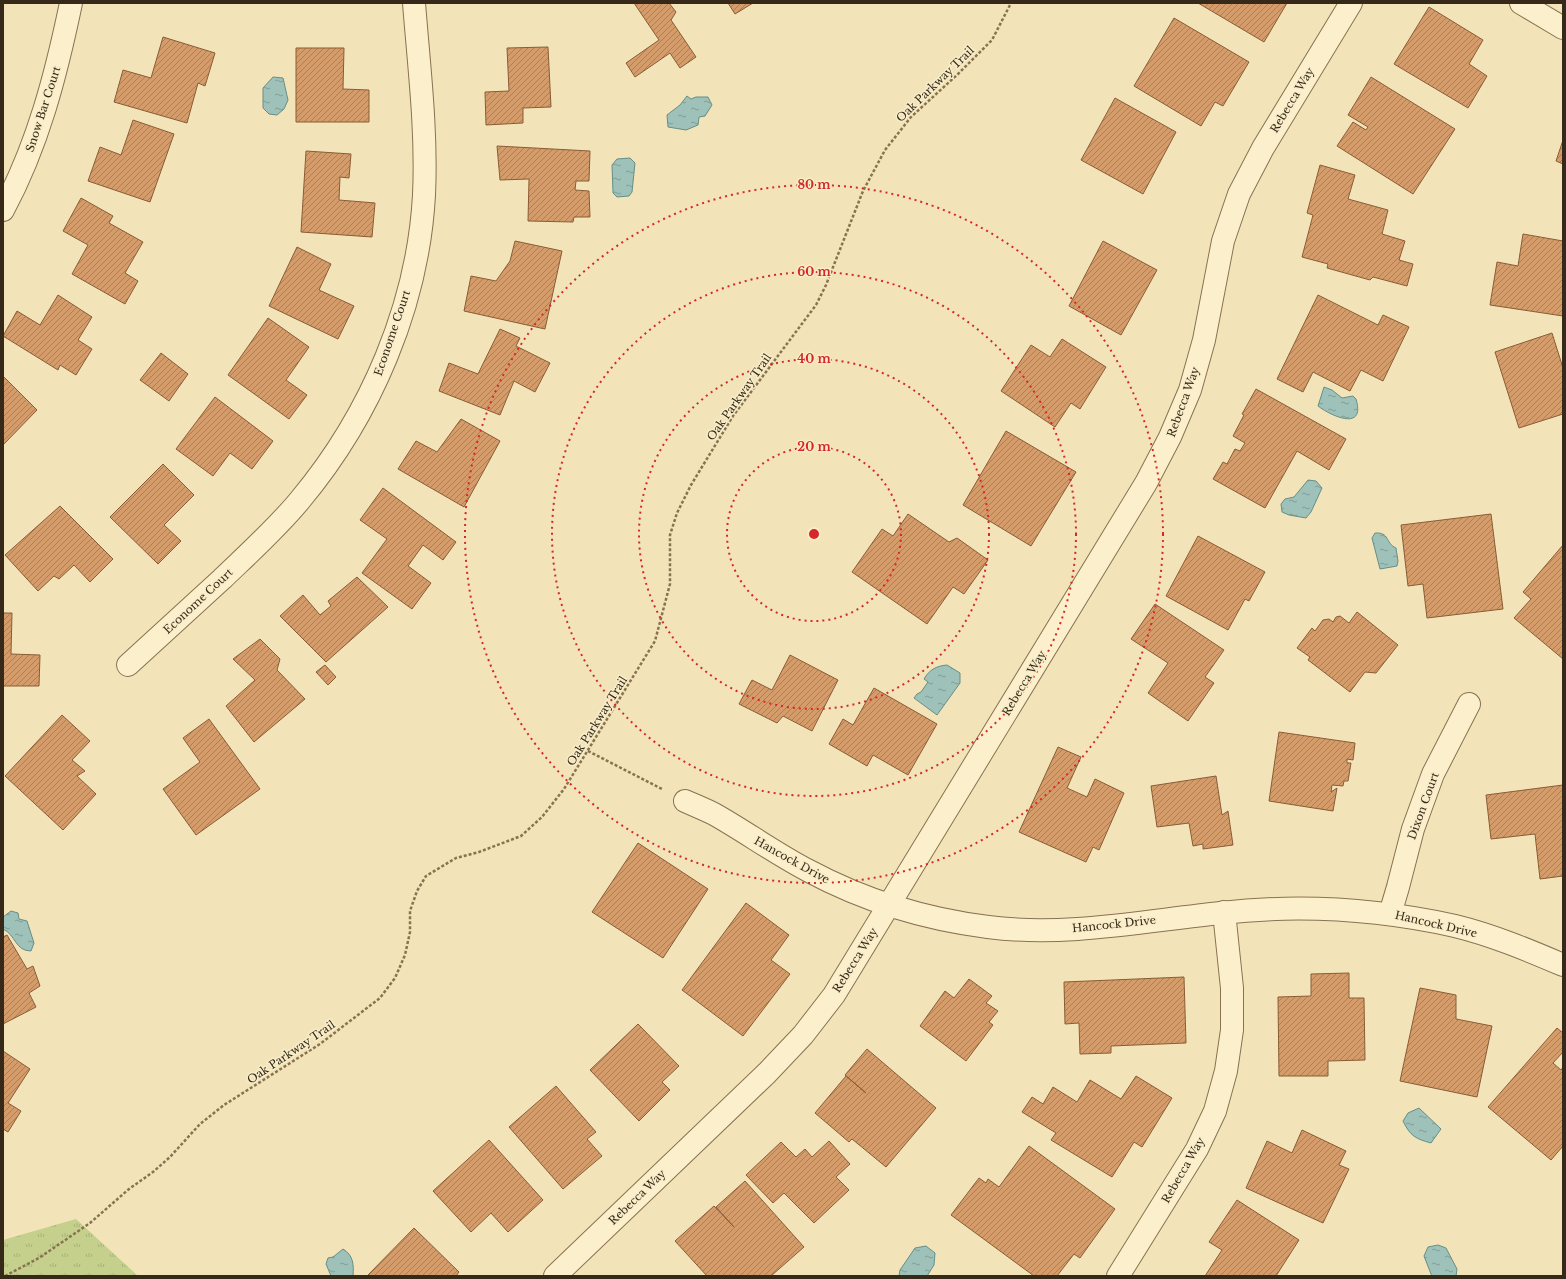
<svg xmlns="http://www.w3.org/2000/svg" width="1566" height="1279" font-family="'Libre Baskerville',serif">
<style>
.grass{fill:url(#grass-tufts)}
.water{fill:url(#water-ripples);stroke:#658f87}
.building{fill:url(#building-hatch);stroke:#8a5c36}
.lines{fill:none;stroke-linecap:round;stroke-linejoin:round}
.minor-casing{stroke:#897252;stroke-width:24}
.path{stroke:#897252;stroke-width:2.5;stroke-dasharray:3 2;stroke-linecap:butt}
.minor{stroke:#fcf0cc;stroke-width:22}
.ring{fill:none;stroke:#d62828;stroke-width:2;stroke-dasharray:2 4}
.labels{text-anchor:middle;stroke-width:3;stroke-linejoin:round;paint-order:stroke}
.street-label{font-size:11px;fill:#362919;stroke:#f8edc8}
.centre{fill:#d62828;stroke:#f8edc8;stroke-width:2}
.ring-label{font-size:12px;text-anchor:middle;font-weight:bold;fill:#d62828;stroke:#f8edc8;stroke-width:3;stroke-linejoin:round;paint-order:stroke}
</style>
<defs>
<pattern id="grass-tufts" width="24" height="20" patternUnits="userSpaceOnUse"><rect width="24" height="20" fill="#c4d08c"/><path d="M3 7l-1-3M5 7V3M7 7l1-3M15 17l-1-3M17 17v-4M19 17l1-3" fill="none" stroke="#a9b378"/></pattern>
<pattern id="water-ripples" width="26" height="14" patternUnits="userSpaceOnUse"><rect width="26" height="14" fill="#9ec1b9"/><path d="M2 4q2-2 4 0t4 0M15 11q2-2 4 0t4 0" fill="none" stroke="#829d96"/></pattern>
<pattern id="building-hatch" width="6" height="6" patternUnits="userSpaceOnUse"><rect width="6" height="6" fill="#d49c6a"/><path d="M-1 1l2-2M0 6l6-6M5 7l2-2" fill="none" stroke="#ad7f56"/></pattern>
</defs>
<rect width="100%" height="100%" fill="#f2e4b8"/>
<!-- grass -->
<path class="grass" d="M76,1219l62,57h-135v-36z"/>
<!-- water -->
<g class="water">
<path d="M273,77l10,1 5,22 -4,9 -7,6 -8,-1 -6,-6v-20z"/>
<path d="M687,96l4,3 5,-2h12l4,8 -7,11 -6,1 -1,8 -12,5 -18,-3 -1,-12 13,-10z"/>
<path d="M630,158l5,5 -3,29 -3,4 -12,1 -4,-4 -1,-28 5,-6z"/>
<path d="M1324,387l8,3 10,8 11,-2 3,3c10,33 -25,17 -38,7z"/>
<path d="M1308,480l8,1 6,7 -11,24 -5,6 -17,-3 -7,-3 -1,-8 4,-5 9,-2z"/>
<path d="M1375,533c15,-1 10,10 21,15l2,13 -1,5 -17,3 -8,-31z"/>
<path d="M947,665l13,8v10l-23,32 -23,-17 3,-4 4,-2 7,-10 -4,-3c5,-9 12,-13 23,-14z"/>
<path d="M11,911l7,2 1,6 8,2 7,22 -3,8c-16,0 -15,-16 -28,-22v-12z"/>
<path d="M1419,1108l22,21 -10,14c-15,-4 -21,-7 -28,-22l5,-8z"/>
<path d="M1438,1245l8,3 11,21 -1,7h-24l-1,-2 -7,-18 4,-9z"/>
<path d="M926,1246l9,7 -1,12 -7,11h-28l1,-6 15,-22z"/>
<path d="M343,1249c10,6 11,15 10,27h-22l-5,-12 2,-6 5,-1z"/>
</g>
<!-- building -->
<g class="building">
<path d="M634,3h35l7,9 -5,8 25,37 -16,11 -10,-15 -35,24 -9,-14 33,-23z"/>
<path d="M728,3h25l-18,11z"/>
<path d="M1198,3h89l-23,39z"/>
<path d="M1429,7l54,33 -14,24 18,12 -19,32 -74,-44z"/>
<path d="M1174,18l75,44 -26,44 -8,-4 -14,24 -67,-40z"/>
<path d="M163,37l52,16 -10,33 -7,-3 -11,40 -73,-21 9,-32 28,8z"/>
<path d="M548,47l3,60 -28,1v15l-37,2 -1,-33 24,-1 -2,-43z"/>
<path d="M296,48h48l-1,41 26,1v32h-73z"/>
<path d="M1371,77l84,52 -42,65 -76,-48 16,-24 13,8 2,-3 -20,-12z"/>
<path d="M1115,98l61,34 -33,62 -62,-34z"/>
<path d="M133,120l41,14 -24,68 -62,-21 12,-34 21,8z"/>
<path d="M1563,140v24l-7,-3z"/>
<path d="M497,146l93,5 -1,30h-13l-1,9 14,1 1,26h-16l-1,5 -45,-1 1,-42 -29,1z"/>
<path d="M306,151l45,3 -2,24 -9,-1 -1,23 36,3 -3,34 -71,-5z"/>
<path d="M1320,165l35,10 -7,24 40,11 -6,24 23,7 -6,19 14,4 -6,22 -34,-9 -3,3 -43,-12 1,-4 -26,-7 11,-42 -6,-2z"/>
<path d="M81,198l32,18 -4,7 34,19 -18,31 13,8 -13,23 -53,-30 16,-29 -25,-14z"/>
<path d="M1523,234l40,7v75l-73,-11 7,-43 21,4z"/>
<path d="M515,241l47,10 -17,78 -81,-18 7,-35 25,5 14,-20z"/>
<path d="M1103,241l54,29 -36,65 -52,-29z"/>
<path d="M297,247l34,17 -12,26 35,16 -16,33 -69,-33z"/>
<path d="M58,295l34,22 -14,23 14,9 -16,26 -16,-10 -2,5 -55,-34 14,-25 23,14z"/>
<path d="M1318,295l60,30 5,-10 26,12 -26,54 -22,-11 -11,21 -37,-19 -10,20 -26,-13z"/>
<path d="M268,318l41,29 -23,33 21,15 -18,24 -61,-44z"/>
<path d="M500,329l20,9 -4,8 34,17 -15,29 -21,-11 -14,34 -61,-24 10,-28 29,11z"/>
<path d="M1552,333l11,35v46l-44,14 -24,-76z"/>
<path d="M1062,339l44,28 -26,42 -9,-6 -16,24 -54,-36 30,-46 19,12z"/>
<path d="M161,353l27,21 -19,27 -29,-21z"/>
<path d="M3,376l34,34 -34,35z"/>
<path d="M1256,389l90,50 -17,31 -32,-19 -32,57 -52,-29 10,-17 4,2 8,-15 5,2 5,-8 -12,-7 11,-21 -2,-1z"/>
<path d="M215,397l58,44 -21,28 -22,-16 -17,23 -37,-27z"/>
<path d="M461,419l39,22 -36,66 -66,-38 18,-28 21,11z"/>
<path d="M1006,431l70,41 -45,74 -68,-41z"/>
<path d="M163,464l31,31 -30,30 17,16 -23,23 -48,-47z"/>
<path d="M383,488l73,54 -13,18 -20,-15 -15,21 23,17 -19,26 -50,-36 25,-34 -27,-19z"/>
<path d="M60,506l53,53 -23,23 -16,-17 -15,14 -5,-3 -16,15 -33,-36z"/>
<path d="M908,514l41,28 8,-4 31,22 -24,34 -11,-7 -26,37 -75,-52 30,-43 11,7z"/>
<path d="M1491,514l12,95 -76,9 -4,-34 -15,2 -7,-61z"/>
<path d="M1198,536l67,36 -16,29 -4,-2 -17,31 -62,-34z"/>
<path d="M1563,545v114l-49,-41 17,-19 -8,-7z"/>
<path d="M357,577l31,30 -62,55 -46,-46 23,-21 17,20 11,-9 -3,-5z"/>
<path d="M1155,604l69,46 -19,27 9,6 -26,38 -40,-28 20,-30 -37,-24z"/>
<path d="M1357,612l41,33 -22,28 -11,-1 -15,20 -42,-32 2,-3 -13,-9 15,-20 3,3 8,-11 6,-1 4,3 3,-5 4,-1 9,7z"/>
<path d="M3,613h9l-1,41 29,1 -1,31h-36z"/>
<path d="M260,639l20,20 -3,11 28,29 -51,43 -28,-36 29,-26 -22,-21z"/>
<path d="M790,655l48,25 -26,51 -29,-15 -6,7 -38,-19 13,-24 20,10z"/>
<path d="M325,665l11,12 -8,8 -12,-13z"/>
<path d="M874,688l63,36 -29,51 -35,-20 -6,11 -38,-22 14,-25 10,6z"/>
<path d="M62,715l28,26 -18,19 13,11 -8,5 19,18 -33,36 -58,-54z"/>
<path d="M209,719l51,70 -64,46 -33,-46 37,-27 -17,-24z"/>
<path d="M1279,732l76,11 -2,17 -6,-1v4h4l-3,18h-4l-1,5 -11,-1 -1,7 6,-4 -4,23 -64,-10z"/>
<path d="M1058,747l23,10 -14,31 20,9 8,-18 29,14 -25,57 -6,-3 -7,15 -67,-30z"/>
<path d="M1216,776l6,39 6,-4 5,34 -30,4v-5l-10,2 -4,-23 -32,4 -6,-41z"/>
<path d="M1563,785v91l-23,3 -5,-45 -44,5 -5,-44z"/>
<path d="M638,843l70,46 -45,69 -71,-46z"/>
<path d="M746,903l43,32 -18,25 19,14 -47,62 -61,-46z"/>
<path d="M7,935l20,34 6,-3 7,20 -11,7 7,14 -33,17v-87z"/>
<path d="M1349,973v25h15l1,62 -37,1v15h-49l-1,-79 33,-1v-22z"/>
<path d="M1184,977l2,66 -75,3v7l-31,1 -1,-31 -14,1 -1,-42z"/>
<path d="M969,979l23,17 -6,7 12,8 -9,11 4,3 -27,36 -46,-35 25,-35 9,7z"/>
<path d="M1420,988l36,7v24l36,7 -15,71 -77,-16z"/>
<path d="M638,1024l41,42 -17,16 8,8 -31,31 -49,-51z"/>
<path d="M1557,1028l6,5v19l-10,11 8,7 2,-3v79l-12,14 -63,-53z"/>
<path d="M867,1049l69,59 -50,59 -34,-28 -3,3 -34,-29 31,-37 20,17 -21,-18z"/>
<path d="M3,1051l27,18 -22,34 13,8 -13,21 -5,-3z"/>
<path d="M1136,1076l36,22 -30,49 -8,-5 -22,35 -61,-37 5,-7 -34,-21 10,-15 11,7 10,-17 24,15 13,-22 31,19z"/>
<path d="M556,1086l40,46 -9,7 15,17 -39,33 -54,-62z"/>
<path d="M1302,1130l44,21 -7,14 10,4 -26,54 -77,-35 21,-47 25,12z"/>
<path d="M489,1140l54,60 -35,32 -17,-19 -20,19 -38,-41z"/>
<path d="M829,1141l21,23 -14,13 13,13 -35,33 -30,-30 -11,10 -27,-28 35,-33 15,15 9,-8 7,8z"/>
<path d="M1029,1146l86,63 -35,49 -6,-4 -17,22h-23l-83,-61 28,-37 7,5 2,-4 11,8z"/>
<path d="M745,1181l59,66 -33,29h-64l-32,-35 39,-35 20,21 -18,-20z"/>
<path d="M1237,1200l62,40 -23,36h-71l17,-26 -13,-8z"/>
<path d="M414,1228l45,44 -3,4h-89z"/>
</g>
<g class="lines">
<defs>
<g id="minor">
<path d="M1521,3l42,25"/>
<path d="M3,210c35,-65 53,-135 68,-207"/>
<path d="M128,665c32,-29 63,-58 94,-86 27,-26 55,-51 78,-79 71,-85 118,-195 124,-305 3,-64 -5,-128 -10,-192"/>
<path d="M685,801c9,4 19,8 29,13 32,18 62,40 95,57 56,30 116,48 179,56 77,10 156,-6 233,-14 79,-9 157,-4 234,13 37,9 73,24 108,39"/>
<path d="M1390,914l8,-27 15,-58 20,-55 36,-70"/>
<path d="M555,1276l212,-203 36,-38 31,-40 312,-512 24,-46 20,-47 14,-50 19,-99 16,-47 24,-46 88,-145"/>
<path d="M1118,1276l79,-127 18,-38 11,-40 6,-41v-42l-8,-76"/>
</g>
</defs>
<!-- minor casing -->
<use href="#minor" class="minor-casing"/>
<!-- path -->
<g class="path">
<path d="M588,751l74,38"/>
<path d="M5,1276l34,-18 51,-35 39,-34 24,-17 17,-15 30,-33 24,-19 96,-61 60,-46 15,-20 10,-23 5,-23v-21l7,-20 9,-15 30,-18 23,-6 42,-16 21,-19 22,-28 91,-148 15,-57v-49l7,-22 14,-28 42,-69 83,-111 10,-20 37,-94 22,-41 26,-33 47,-43 34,-34 19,-37"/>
</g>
<!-- minor -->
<use href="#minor" class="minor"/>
</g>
<!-- distance rings -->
<g class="ring">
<circle cx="814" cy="534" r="87"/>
<circle cx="814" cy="534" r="175"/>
<circle cx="814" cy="534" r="262"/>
<circle cx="814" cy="534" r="349"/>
</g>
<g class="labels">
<!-- street labels -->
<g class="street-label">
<text transform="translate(935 84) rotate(-44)" y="4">Oak Parkway Trail</text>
<text transform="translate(1292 100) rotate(-59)" y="4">Rebecca Way</text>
<text transform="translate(43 109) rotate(-72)" y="4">Snow Bar Court</text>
<text transform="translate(392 333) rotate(-71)" y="4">Econome Court</text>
<text transform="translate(739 397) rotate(-55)" y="4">Oak Parkway Trail</text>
<text transform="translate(1183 402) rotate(-70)" y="4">Rebecca Way</text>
<text transform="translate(198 601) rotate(-43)" y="4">Econome Court</text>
<text transform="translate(1024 683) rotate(-59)" y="4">Rebecca Way</text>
<text transform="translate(597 721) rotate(-58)" y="4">Oak Parkway Trail</text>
<text transform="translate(1423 806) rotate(-70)" y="4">Dixon Court</text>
<text transform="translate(792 860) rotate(29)" y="4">Hancock Drive</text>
<text transform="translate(1114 924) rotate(-6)" y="4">Hancock Drive</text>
<text transform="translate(1436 924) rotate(13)" y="4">Hancock Drive</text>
<text transform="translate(855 960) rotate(-58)" y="4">Rebecca Way</text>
<text transform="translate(291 1052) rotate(-34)" y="4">Oak Parkway Trail</text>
<text transform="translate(1183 1170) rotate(-60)" y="4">Rebecca Way</text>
<text transform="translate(637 1197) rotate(-44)" y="4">Rebecca Way</text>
</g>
</g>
<circle cx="814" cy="534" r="6" class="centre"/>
<g class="ring-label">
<text x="814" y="189">80 m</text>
<text x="814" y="276">60 m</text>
<text x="814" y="363">40 m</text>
<text x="814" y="451">20 m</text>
</g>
<!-- border -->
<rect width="1566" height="1279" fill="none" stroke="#362919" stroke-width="8"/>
</svg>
